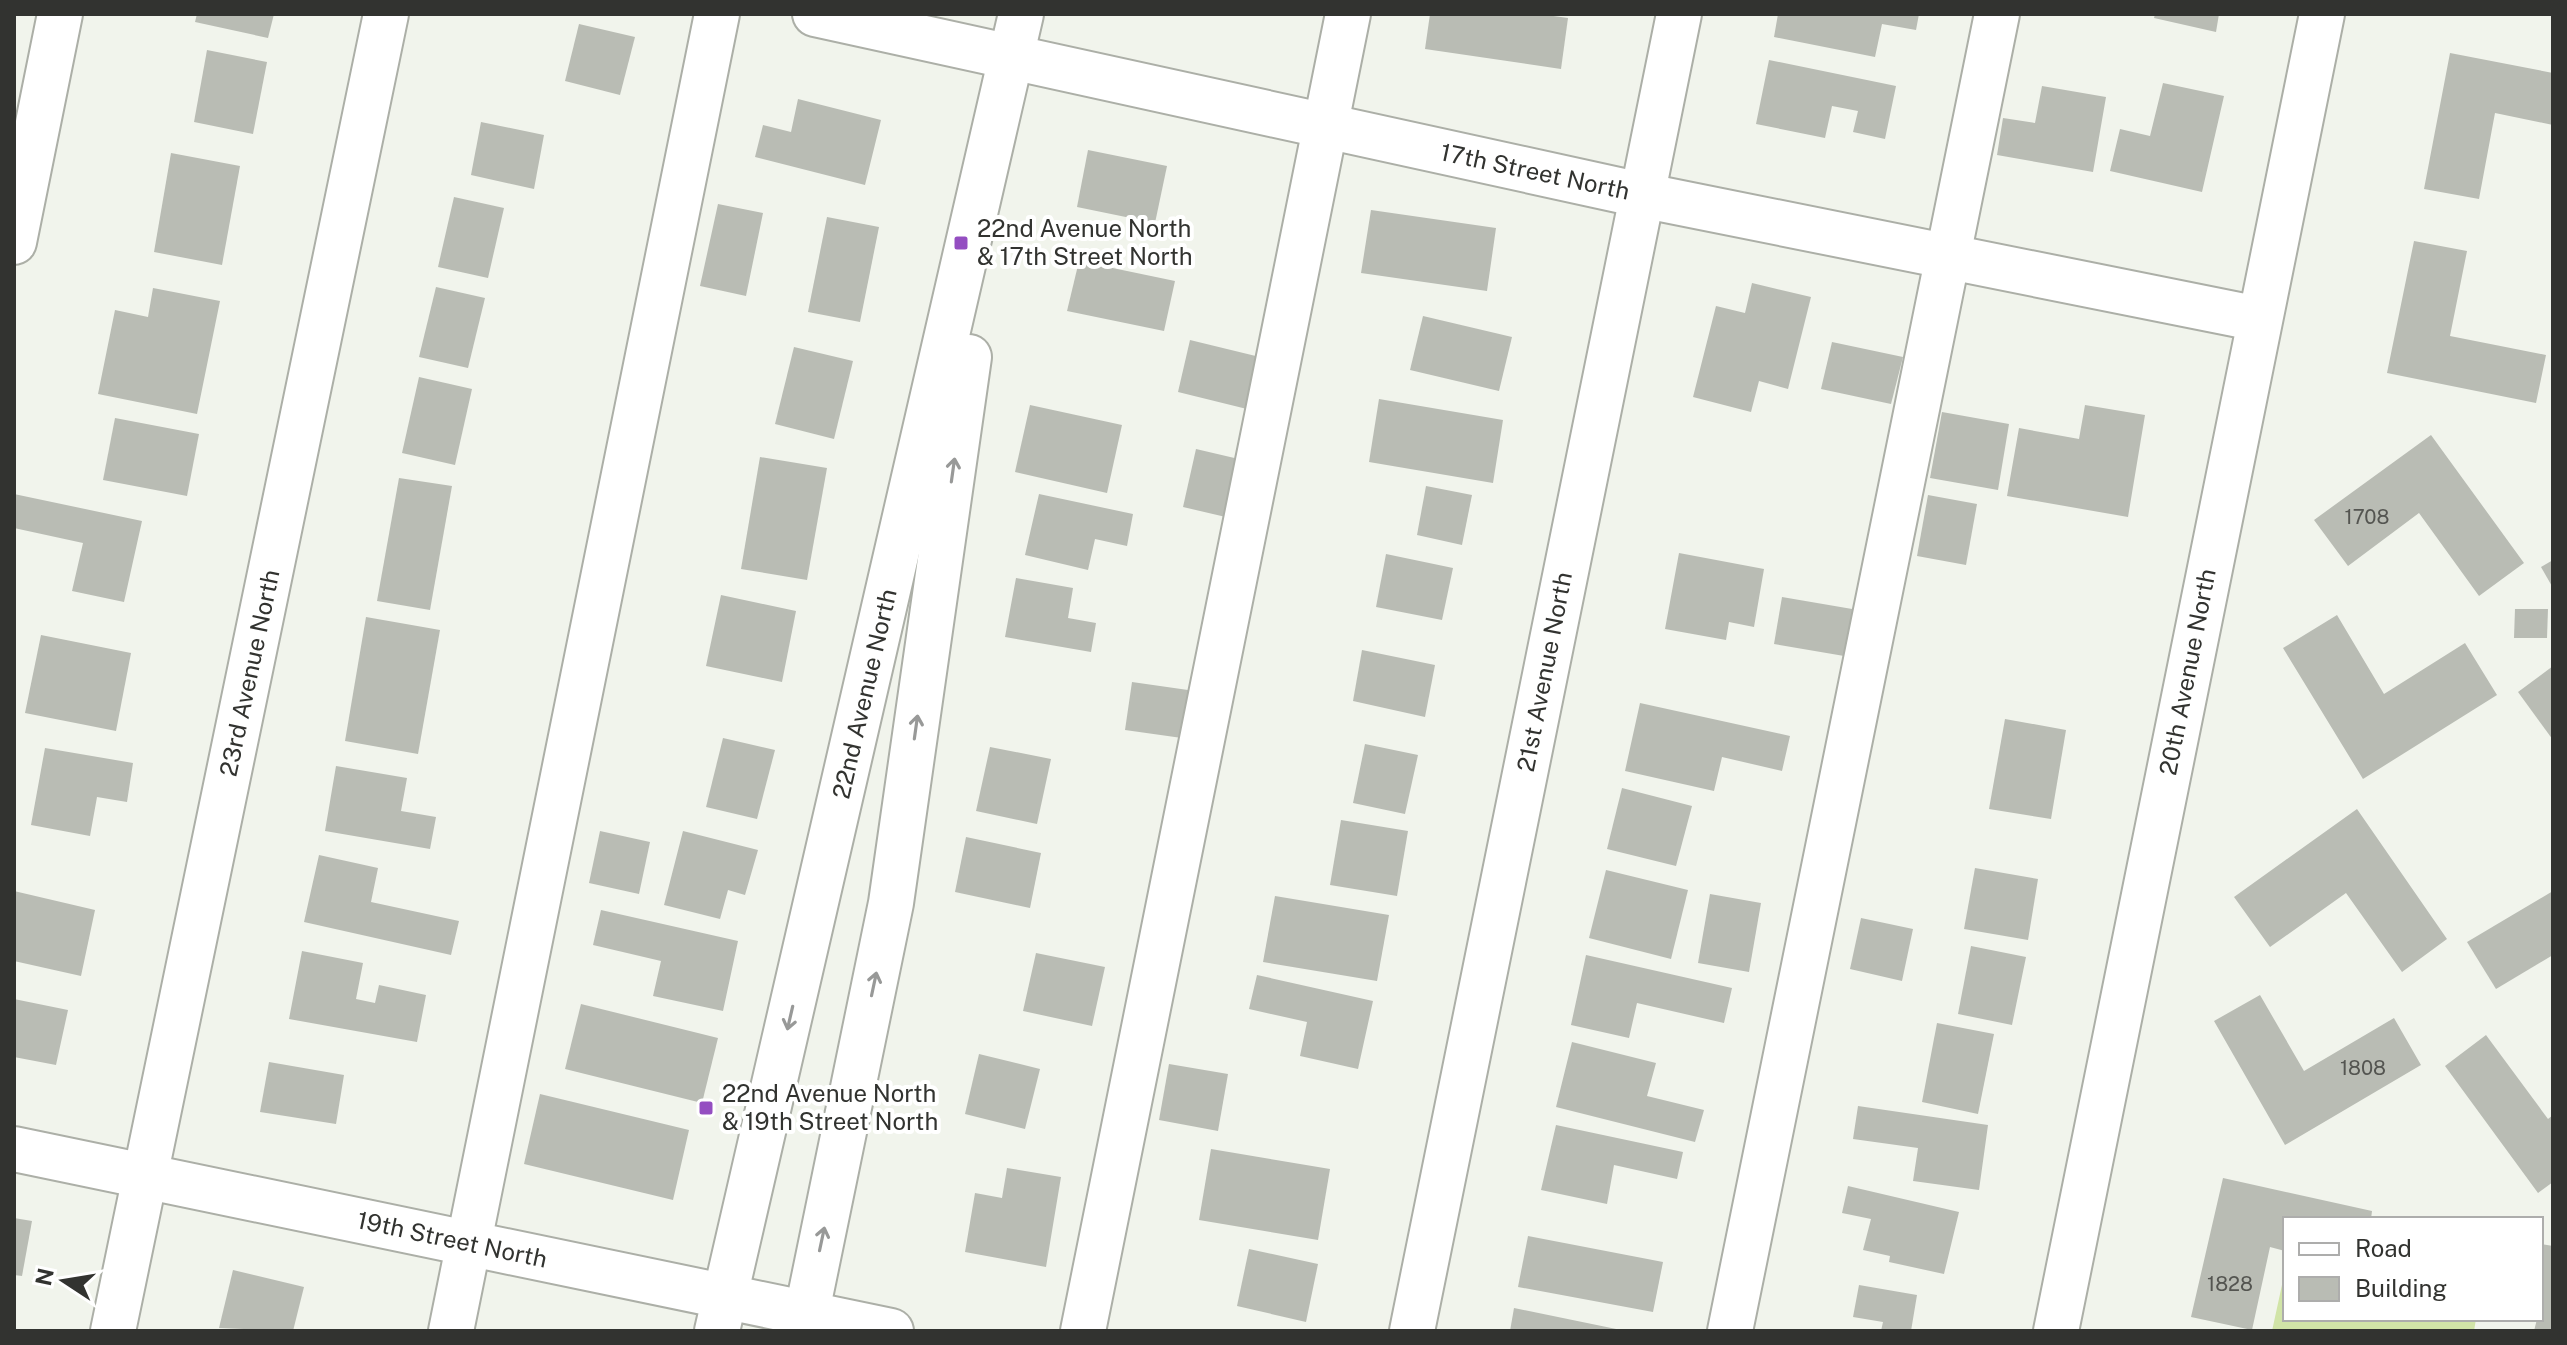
<svg xmlns="http://www.w3.org/2000/svg" width="2567" height="1345" font-family="'Public Sans',sans-serif">
<style>
.green{fill:#d1e4a7}
.building{fill:#b9bcb4}
.lines{fill:none;stroke-linecap:round;stroke-linejoin:round}
.minor-casing{stroke:#acafa7;stroke-width:48}
.major-casing{stroke:#acafa7;stroke-width:48}
.minor{stroke:#fff;stroke-width:44}
.major{stroke:#fff;stroke-width:44}
.oneway{stroke:#989998}
.poi-dot{fill:#944ec1;stroke:#fff;stroke-width:3}
.labels{text-anchor:middle;stroke-width:8;stroke-linejoin:round;paint-order:stroke}
.number-label{font-size:20px;fill:#545551}
.street-label{font-size:24px;fill:#323330;stroke:#fff}
.poi-label{font-size:24px;fill:#323330;stroke:#fff;text-anchor:start}
</style>
<rect width="100%" height="100%" fill="#f1f4ec"/>
<!-- green -->
<path class="green" d="M2285,1271v48h191l-2,12h-202z"/>
<!-- building -->
<g class="building">
<path d="M197,14h77l-6,24 -73,-16z"/>
<path d="M1430,14h109l29,4 -7,51 -136,-20z"/>
<path d="M1778,14h141l-3,16 -34,-6 -7,33 -101,-20z"/>
<path d="M2155,14h64l-3,18 -62,-14z"/>
<path d="M579,24l56,13 -15,58 -55,-14z"/>
<path d="M207,50l60,12 -14,72 -59,-12z"/>
<path d="M2450,53l103,20v52l-58,-12 -16,86 -55,-10z"/>
<path d="M1769,60l127,26 -11,53 -32,-7 5,-21 -26,-5 -7,32 -69,-14z"/>
<path d="M2163,83l61,13 -22,96 -92,-21 10,-42 30,7z"/>
<path d="M2042,86l64,11 -13,75 -96,-17 6,-37 32,5z"/>
<path d="M798,99l83,21 -16,65 -110,-28 8,-32 28,7z"/>
<path d="M481,122l63,13 -10,54 -63,-14z"/>
<path d="M1088,150l79,16 -12,57 -78,-16z"/>
<path d="M171,153l69,13 -18,99 -68,-13z"/>
<path d="M454,197l50,11 -16,70 -50,-11z"/>
<path d="M718,204l45,9 -17,83 -46,-10z"/>
<path d="M1371,210l125,18 -9,63 -126,-18z"/>
<path d="M827,217l52,10 -19,95 -52,-10z"/>
<path d="M2414,241l53,10 -17,85 96,19 -10,48 -149,-30z"/>
<path d="M1079,261l96,20 -11,50 -97,-20z"/>
<path d="M1752,283l59,14 -23,92 -29,-8 -8,31 -58,-15 23,-91 29,7z"/>
<path d="M436,287l49,11 -17,70 -49,-11z"/>
<path d="M153,288l67,13 -23,113 -99,-20 17,-84 33,7z"/>
<path d="M1423,316l89,21 -13,54 -89,-21z"/>
<path d="M1190,340l78,19 -13,52 -77,-19z"/>
<path d="M1832,342l71,15 -12,47 -70,-15z"/>
<path d="M794,347l59,14 -19,78 -59,-15z"/>
<path d="M419,377l53,12 -17,76 -53,-12z"/>
<path d="M1379,399l124,21 -10,63 -124,-21z"/>
<path d="M1030,405l92,20 -15,68 -92,-21z"/>
<path d="M2085,405l60,10 -17,102 -121,-21 12,-68 60,11z"/>
<path d="M1942,412l67,12 -11,66 -68,-12z"/>
<path d="M115,418l84,16 -12,62 -84,-16z"/>
<path d="M2431,435l93,128 -45,33 -60,-83 -71,53 -34,-46z"/>
<path d="M1196,449l47,11 -13,58 -47,-11z"/>
<path d="M760,457l67,11 -20,112 -66,-11z"/>
<path d="M399,478l53,8 -22,124 -53,-9z"/>
<path d="M1426,486l46,9 -10,50 -45,-10z"/>
<path d="M14,494l128,27 -18,81 -52,-11 11,-48 -69,-15z"/>
<path d="M1039,494l94,20 -6,32 -32,-7 -7,31 -63,-15z"/>
<path d="M1928,495l49,9 -11,61 -49,-9z"/>
<path d="M1679,553l85,16 -10,58 -25,-5 -3,18 -61,-11z"/>
<path d="M1386,554l67,14 -11,52 -66,-13z"/>
<path d="M2553,560v28l-12,-21z"/>
<path d="M1016,578l57,10 -5,30 28,5 -5,29 -86,-15z"/>
<path d="M721,595l75,16 -14,71 -76,-16z"/>
<path d="M1782,597l76,13 -8,47 -76,-13z"/>
<path d="M2515,609h33l-1,29h-33z"/>
<path d="M2337,615l47,79 81,-51 32,52 -134,84 -80,-131z"/>
<path d="M366,617l74,13 -22,124 -73,-13z"/>
<path d="M41,635l90,18 -15,78 -91,-18z"/>
<path d="M1362,650l73,15 -10,52 -72,-16z"/>
<path d="M2553,666v74l-35,-48z"/>
<path d="M1132,682l63,9 -6,48 -64,-9z"/>
<path d="M1640,703l150,33 -8,35 -60,-14 -8,34 -89,-20z"/>
<path d="M2005,719l61,11 -15,89 -62,-10z"/>
<path d="M723,738l52,12 -18,69 -51,-12z"/>
<path d="M1365,744l53,11 -13,59 -52,-11z"/>
<path d="M990,747l61,12 -14,65 -61,-13z"/>
<path d="M45,748l88,15 -6,39 -30,-5 -7,39 -59,-11z"/>
<path d="M336,766l71,12 -6,33 35,6 -6,32 -105,-18z"/>
<path d="M1622,788l70,18 -16,60 -69,-17z"/>
<path d="M2357,809l90,130 -45,33 -56,-79 -76,54 -36,-50z"/>
<path d="M1341,820l67,11 -11,65 -67,-11z"/>
<path d="M600,831l50,11 -11,52 -50,-11z"/>
<path d="M683,831l75,19 -13,45 -17,-5 -8,29 -56,-14z"/>
<path d="M966,837l75,16 -11,55 -75,-16z"/>
<path d="M319,855l59,13 -7,34 88,19 -8,34 -147,-33z"/>
<path d="M1975,868l63,11 -10,61 -64,-11z"/>
<path d="M1606,870l82,20 -17,69 -82,-21z"/>
<path d="M14,891l81,19 -14,66 -67,-15z"/>
<path d="M2553,891v64l-57,34 -29,-47z"/>
<path d="M1710,894l51,9 -12,69 -51,-9z"/>
<path d="M1275,896l114,19 -12,66 -114,-19z"/>
<path d="M601,910l137,31 -15,70 -70,-15 8,-35 -68,-16z"/>
<path d="M1861,918l52,11 -11,52 -52,-12z"/>
<path d="M1971,946l55,11 -14,68 -54,-11z"/>
<path d="M302,951l61,12 -7,36 19,4 4,-18 47,10 -9,47 -128,-23z"/>
<path d="M1036,953l69,14 -13,59 -69,-15z"/>
<path d="M1586,955l146,33 -8,35 -87,-20 -8,35 -58,-13z"/>
<path d="M1257,975l116,26 -15,68 -58,-13 7,-34 -58,-13z"/>
<path d="M2260,995l44,76 90,-53 27,47 -136,80 -71,-124z"/>
<path d="M14,999l54,11 -12,55 -42,-8z"/>
<path d="M581,1004l137,34 -16,65 -137,-34z"/>
<path d="M1937,1023l57,11 -16,80 -56,-12z"/>
<path d="M2486,1035l62,84 5,-4v67l-15,11 -93,-127z"/>
<path d="M1572,1042l84,21 -9,33 57,14 -9,32 -139,-35z"/>
<path d="M979,1054l61,15 -15,60 -60,-15z"/>
<path d="M269,1062l75,13 -8,49 -76,-12z"/>
<path d="M1169,1064l59,10 -10,57 -59,-11z"/>
<path d="M540,1094l149,36 -16,70 -149,-36z"/>
<path d="M1858,1106l130,19 -9,65 -66,-9 5,-33 -65,-9z"/>
<path d="M1556,1125l127,27 -6,27 -63,-14 -7,39 -66,-14z"/>
<path d="M1211,1149l119,20 -12,71 -119,-20z"/>
<path d="M1007,1168l54,9 -15,90 -81,-15 10,-59 27,5z"/>
<path d="M2223,1178l149,33 -1,8h-86v32l-15,-4 -18,83 -61,-13z"/>
<path d="M1848,1186l111,26 -15,62 -55,-12 1,-6 -27,-6 8,-31 -29,-6z"/>
<path d="M14,1218l18,3 -10,55 -8,-1z"/>
<path d="M1528,1236l135,26 -10,50 -135,-25z"/>
<path d="M2541,1244l12,2v85h-19l3,-12h4z"/>
<path d="M1249,1249l69,15 -12,58 -69,-16z"/>
<path d="M233,1270l71,17 -11,44 -74,-3z"/>
<path d="M1859,1285l58,10 -6,36h-30l2,-9 -30,-5z"/>
<path d="M1514,1308l107,22v1h-111z"/>
</g>
<g class="lines">
<defs>
<g id="minor">
<path d="M815,14l826,181 618,124"/>
<path d="M14,242l46,-228"/>
<path d="M14,1149l877,182"/>
<path d="M113,1331l273,-1317"/>
<path d="M451,1331l266,-1317"/>
<path d="M1083,1331l265,-1317"/>
<path d="M1412,1331l267,-1317"/>
<path d="M1730,1331l267,-1317"/>
<path d="M2056,1331l266,-1317"/>
</g>
<g id="major">
<path d="M717,1331l304,-1317"/>
<path d="M803,1331l88,-428 78,-546"/>
</g>
</defs>
<!-- minor casing -->
<use href="#minor" class="minor-casing"/>
<!-- major casing -->
<use href="#major" class="major-casing"/>
<!-- minor -->
<use href="#minor" class="minor"/>
<!-- major -->
<use href="#major" class="major"/>
</g>
<!-- one-way arrows -->
<defs><path id="oneway-shaft" d="M-6 0H5M1.5-3L5.5 0L1.5 3" fill="none" stroke-width="1.6" stroke-linecap="round" stroke-linejoin="round" transform="scale(2)"/></defs>
<g class="oneway">
<use href="#oneway-shaft" transform="translate(953 470) rotate(-82)"/>
<use href="#oneway-shaft" transform="translate(916 727) rotate(-82)"/>
<use href="#oneway-shaft" transform="translate(874 984) rotate(-78)"/>
<use href="#oneway-shaft" transform="translate(790 1018) rotate(103)"/>
<use href="#oneway-shaft" transform="translate(822 1239) rotate(-78)"/>
</g>
<!-- markers -->
<g class="poi-dot">
<rect x="953" y="235" width="16" height="16" rx="4"/>
<rect x="698" y="1100" width="16" height="16" rx="4"/>
</g>
<g class="labels">
<!-- number labels -->
<g class="number-label">
<text x="2367" y="524">1708</text>
<text x="2363" y="1075">1808</text>
<text x="2230" y="1291">1828</text>
</g>
<!-- street labels -->
<g class="street-label">
<text transform="translate(1535 172) rotate(12)" y="8">17th Street North</text>
<text transform="translate(1545 672) rotate(-79)" y="8">21st Avenue North</text>
<text transform="translate(2188 672) rotate(-79)" y="8">20th Avenue North</text>
<text transform="translate(250 673) rotate(-78)" y="8">23rd Avenue North</text>
<text transform="translate(865 694) rotate(-77)" y="8">22nd Avenue North</text>
<text transform="translate(452 1240) rotate(12)" y="8">19th Street North</text>
</g>
<!-- poi labels -->
<g class="poi-label">
<text x="977" y="237">22nd Avenue North<tspan x="977" dy="28">&amp; 17th Street North</tspan></text>
<text x="722" y="1102">22nd Avenue North<tspan x="722" dy="28">&amp; 19th Street North</tspan></text>
</g>
</g>
<!-- border -->
<rect width="2567" height="1345" fill="none" stroke="#323330" stroke-width="32"/>
<!-- legend -->
<rect x="2283" y="1217" width="260" height="104" fill="#ffffff" stroke="#adadac" stroke-width="2"/>
<rect x="2299" y="1243" width="40" height="12" fill="#ffffff" stroke="#adadac" stroke-width="2"/>
<text x="2355" y="1257" font-size="24" fill="#323330">Road</text>
<rect x="2299" y="1277" width="40" height="24" fill="#b9bcb4" stroke="#adadac" stroke-width="2"/>
<text x="2355" y="1297" font-size="24" fill="#323330">Building</text>
<!-- north arrow -->
<g transform="translate(64 1281) rotate(282)" stroke="#ffffff" stroke-width="6" paint-order="stroke">
<path d="M0-6L14 30L0 20L-14 30Z" fill="#323330"/>
<text y="-12" font-size="22" font-weight="bold" text-anchor="middle" fill="#323330">N</text>
</g>
</svg>
